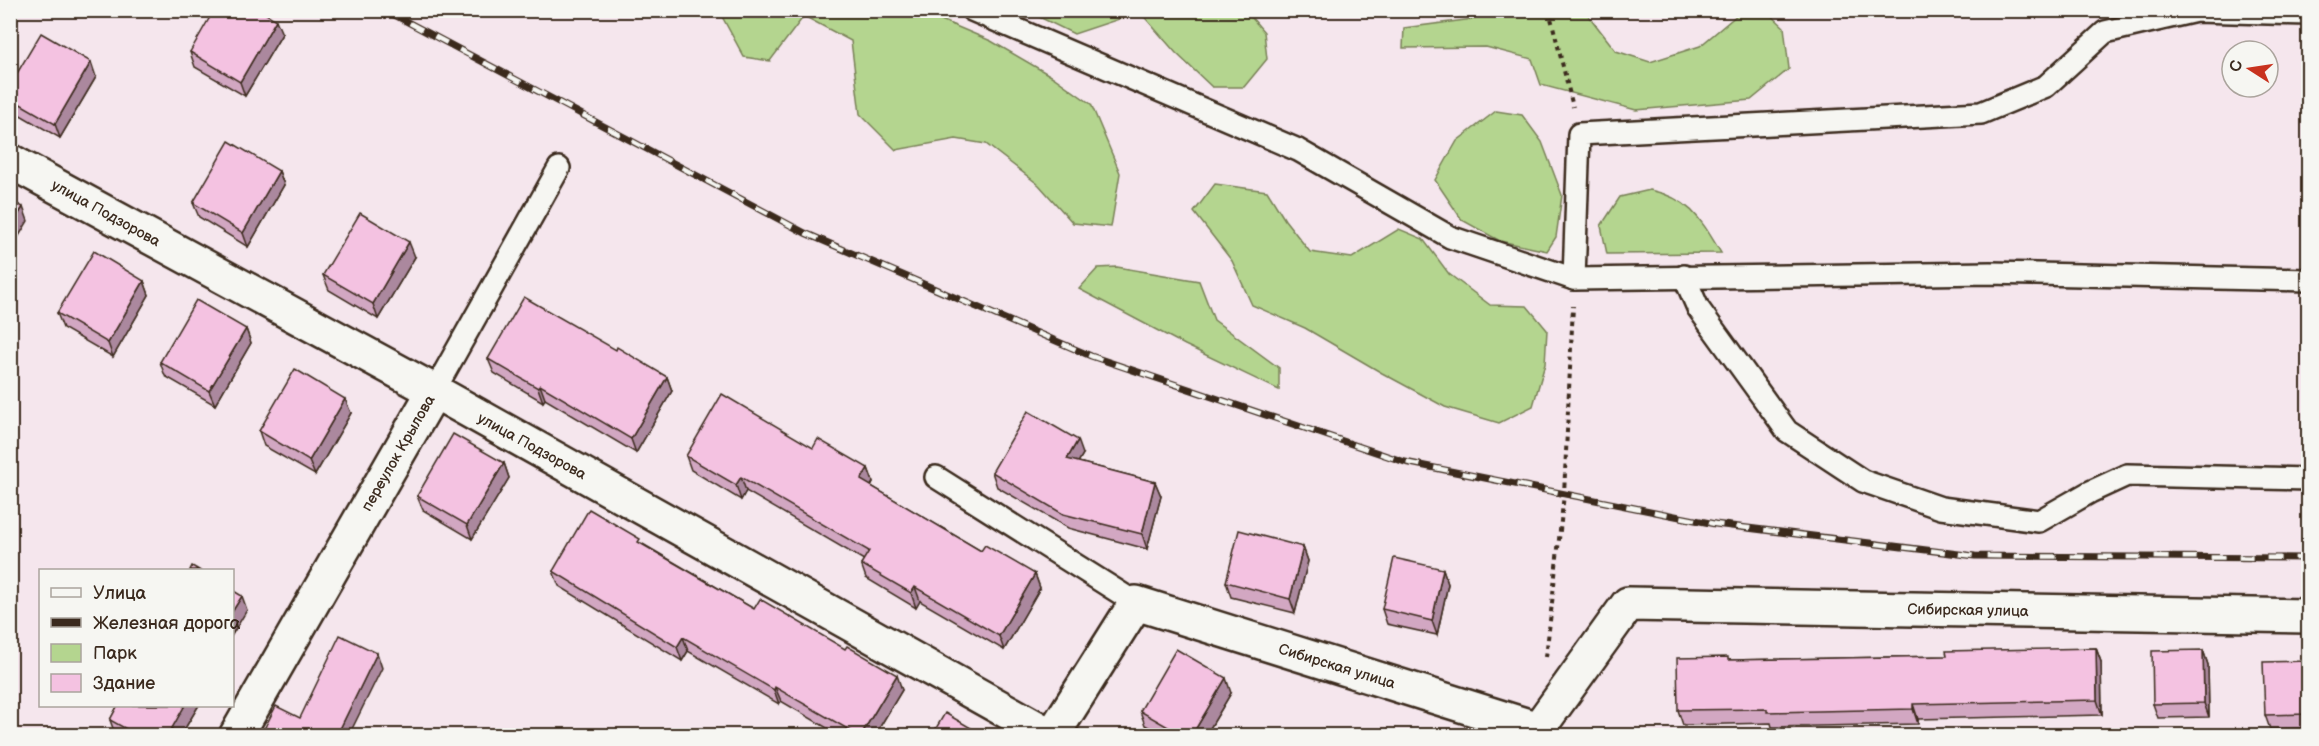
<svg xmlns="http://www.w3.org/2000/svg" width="2319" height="746" font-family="'Balsamiq Sans',sans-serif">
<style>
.green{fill:#b4d58f;stroke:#788056;stroke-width:1.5}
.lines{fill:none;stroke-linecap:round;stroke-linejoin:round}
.service-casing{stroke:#3b2a1e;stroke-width:26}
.minor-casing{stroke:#3b2a1e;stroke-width:38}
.path{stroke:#3b2a1e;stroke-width:4;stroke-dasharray:4.5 4.5;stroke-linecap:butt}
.service{stroke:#f6f6f2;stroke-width:21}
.minor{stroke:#f6f6f2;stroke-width:33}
.rail-casing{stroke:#3b2a1e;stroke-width:7}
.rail{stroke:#f6f6f2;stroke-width:4.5;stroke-dasharray:14;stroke-linecap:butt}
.wall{fill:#d2a7c2;stroke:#3b2a1e;stroke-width:1.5}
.shaded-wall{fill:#ab889e;stroke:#3b2a1e;stroke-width:1.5}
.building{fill:#f4c2e1;stroke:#3b2a1e;stroke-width:1.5}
.labels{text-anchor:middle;stroke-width:6;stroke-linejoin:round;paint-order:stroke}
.street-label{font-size:15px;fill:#3b2a1e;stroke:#f6f6f2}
</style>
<rect width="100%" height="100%" fill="#f5e6ed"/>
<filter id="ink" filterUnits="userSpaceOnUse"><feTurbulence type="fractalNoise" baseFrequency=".0167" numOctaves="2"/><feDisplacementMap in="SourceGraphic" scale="12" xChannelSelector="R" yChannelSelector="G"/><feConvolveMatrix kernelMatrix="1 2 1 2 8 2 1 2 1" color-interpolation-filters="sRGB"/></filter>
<g filter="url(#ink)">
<!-- green -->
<g class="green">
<path d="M719,11h201l71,30 62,36 38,27 29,69 -9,54 -38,-4 -34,-38 -53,-41 -30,-5 -60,11 -36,-36 -9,-73 -47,-25 -34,45 -26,-4z"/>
<path d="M1027,11h219l18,21 3,27 -23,28h-32l-36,-34 -36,-41 -66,22z"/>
<path d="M1484,11h101l31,40 34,11 50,-16 37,-31 32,-2 15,14 5,42 -38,31 -115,10 -95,-25 -9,-26 -46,-12 -83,1 1,-20 69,-9z"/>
<path d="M1496,111l26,4 20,27 20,53 -6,42 -9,14 -47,-10 -38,-21 -27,-40 22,-39z"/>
<path d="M1215,184l52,7 18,29 25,32 42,6 47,-29 24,10 26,35 41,31 37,1 20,24 -2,34 -12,42 -34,17 -54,-16 -63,-34 -77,-45 -53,-23 -20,-44 -38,-49z"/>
<path d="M1650,190c41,9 51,30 71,63l-114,1 -6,-28 19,-29z"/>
<path d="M1117,267l82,14 15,39 65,48v22l-94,-45 -106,-56 19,-21z"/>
</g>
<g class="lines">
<defs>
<g id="service">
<path d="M972,10l326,140 152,87 124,42 416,-6 318,7"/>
<path d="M1684,276l14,32 89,123 76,50 78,27 98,13 51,-29 37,-17 181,4"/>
<path d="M1574,279l5,-145 402,-21 65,-27 59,-54 91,-21 112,3"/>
<path d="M434,391l125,-223"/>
<path d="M936,477l200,126"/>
</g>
<g id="minor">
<path d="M10,161l424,230 617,345"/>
<path d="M236,736l198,-345"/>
<path d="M1052,736l84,-133 402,126"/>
<path d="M1537,736l1,-7 90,-125 680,12"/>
</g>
</defs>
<!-- service casing -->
<use href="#service" class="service-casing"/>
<!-- minor casing -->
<use href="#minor" class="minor-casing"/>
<!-- path -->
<g class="path">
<path d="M1549,10l24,97"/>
<path d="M1546,657l18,-163 9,-188"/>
</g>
<!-- service -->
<use href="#service" class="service"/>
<!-- minor -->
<use href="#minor" class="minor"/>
<defs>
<path id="rail" d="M385,10l420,223 286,123 314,106 310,62 260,32 333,2"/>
</defs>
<!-- rail casing -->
<use href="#rail" class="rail-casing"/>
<!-- rail -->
<use href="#rail" class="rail"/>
</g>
<!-- wall -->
<g class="wall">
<path d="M282,34l-37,62 -50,-29 -5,-15z"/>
<path d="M96,77l-36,61 -50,-29v-24z"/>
<path d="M279,171l5,14 -36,62 -49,-30 -6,-14z"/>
<path d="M415,257l-37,62 -49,-29 -6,-15z"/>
<path d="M144,281l5,14 -36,62 -50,-29 -6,-15z"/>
<path d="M246,329l5,14 -36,62 -50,-29 -5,-14z"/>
<path d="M616,350l51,27 5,14 -36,62 -91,-54 -2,3 -49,-29 -6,-14z"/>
<path d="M351,413l-36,62 -51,-29 -5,-15z"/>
<path d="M813,448l55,20 5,14 -2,4 110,65 54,23 5,14 -36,62 -84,-49 -4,7 -50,-30 -5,-14 3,-4 -118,-69 -5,9 -50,-30 -5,-14z"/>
<path d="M1083,454l-5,8 77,20 6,14 -14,53 -79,-21 -71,-41 -5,-15z"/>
<path d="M504,463l5,15 -37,61 -49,-29 -6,-14z"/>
<path d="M641,543l113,66 148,81 -27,45h-36l-58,-34 -2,3 -91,-53 -6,10 -123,-75 -6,-15z"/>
<path d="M1303,547l5,14 -13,52 -64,-16 -5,-15z"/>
<path d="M1443,569l5,15 -11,51 -50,-11 -5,-15z"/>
<path d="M2096,648l5,14 1,53 -184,4v5l-146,3 -1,-4 -88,2 -5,-15 51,-50 218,-4z"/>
<path d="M2203,650l5,15 1,52 -51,1 -5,-14z"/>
<path d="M2308,661v67l-38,1 -5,-14z"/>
<path d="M1231,693l-25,42h-43l-18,-10 -5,-14z"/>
<path d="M118,705h81l-18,30h-63l-3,-1 -5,-14z"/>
</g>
<!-- shaded-wall -->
<g class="shaded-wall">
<path d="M276,20l6,14 -37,62 -5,-14z"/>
<path d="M91,62l5,15 -36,61 -5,-14z"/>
<path d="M279,171l5,14 -36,62 -5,-14z"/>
<path d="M23,207l5,14 -18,30v-23z"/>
<path d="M409,242l6,15 -37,62 -5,-15z"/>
<path d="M144,281l5,14 -36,62 -5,-14z"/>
<path d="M246,329l5,14 -36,62 -6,-14z"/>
<path d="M667,377l5,14 -36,62 -5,-14z"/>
<path d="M540,385l5,14 -2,3 -5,-14z"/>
<path d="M345,399l6,14 -36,62 -6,-14z"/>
<path d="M1078,440l5,14 -11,19 -5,-14z"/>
<path d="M504,463l5,15 -37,61 -5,-14z"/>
<path d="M868,468l5,14 -7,13 -5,-15z"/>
<path d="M741,477l5,14 -5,9 -5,-15z"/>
<path d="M1155,482l6,14 -14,53 -5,-15z"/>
<path d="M1303,547l5,14 -13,52 -5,-14z"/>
<path d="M1443,569l5,15 -11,51 -5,-14z"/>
<path d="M1035,574l5,14 -36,62 -5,-14z"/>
<path d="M915,587l5,14 -4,7 -5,-15z"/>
<path d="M242,596l5,14 -15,25v-23z"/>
<path d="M683,637l5,14 -6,10 -5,-14z"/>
<path d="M2096,648l5,14 1,53 -5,-15z"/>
<path d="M2203,650l5,15 1,52 -5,-14z"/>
<path d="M377,653l5,15 -33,67h-12z"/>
<path d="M897,675l5,15 -27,45h-14z"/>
<path d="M1226,678l5,15 -25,42h-14z"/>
<path d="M775,687l6,14 -2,3 -5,-14z"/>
<path d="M1913,704l5,15v5l-5,-15z"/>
<path d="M185,705h14l-18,30h-13z"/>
</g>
<!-- building -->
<g class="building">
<path d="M214,10h46l16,10 -36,62 -50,-30z"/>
<path d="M41,33l50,29 -36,62 -45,-26v-13z"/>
<path d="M229,141l50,30 -36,62 -50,-30z"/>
<path d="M10,200l13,7 -13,21z"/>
<path d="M360,213l49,29 -36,62 -50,-29z"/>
<path d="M94,251l50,30 -36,62 -51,-30z"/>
<path d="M524,297l92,53 1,-3 50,30 -36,62 -91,-54 -2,3 -50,-29z"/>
<path d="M196,300l50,29 -37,62 -49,-29z"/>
<path d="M295,369l50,30 -36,62 -50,-30z"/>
<path d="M722,394l91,54 5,-9 50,29 -7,12 120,71 4,-6 50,29 -36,62 -84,-49 -4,6 -50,-29 8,-13 -128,-74 -5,8 -50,-29z"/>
<path d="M1028,411l50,29 -11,19 88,23 -13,52 -79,-20 -71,-42z"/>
<path d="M453,434l51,29 -37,62 -50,-29z"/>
<path d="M589,509l51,30 -2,3 116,67 6,-10 85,50 2,-3 50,29 -36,60h-3l-83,-48 -1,3 -91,-53 -6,10 -124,-76z"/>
<path d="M1239,530l64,17 -13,52 -64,-17z"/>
<path d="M1394,558l49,11 -11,52 -50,-12z"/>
<path d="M192,566l7,4h-9z"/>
<path d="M232,590l10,6 -10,16z"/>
<path d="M340,635l37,18 -40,82h-76l15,-29 24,12z"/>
<path d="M2096,648l1,52 -184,4v5l-146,3v-3l-89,1 -1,-52 51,-1v3l219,-4 -1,-5z"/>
<path d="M1176,649l50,29 -34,57h-10l-42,-24z"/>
<path d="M2203,650l1,53 -51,1 -1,-53z"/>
<path d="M2308,661v53l-43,1 -2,-53z"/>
<path d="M118,705h67l-17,30h-31l-27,-15z"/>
<path d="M945,713l38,22h-51z"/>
</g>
</g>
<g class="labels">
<!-- street labels -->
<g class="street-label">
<text transform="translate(106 213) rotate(29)" y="5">улица Подзорова</text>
<text transform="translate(532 446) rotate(29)" y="5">улица Подзорова</text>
<text transform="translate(398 453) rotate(-60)" y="5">переулок Крылова</text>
<text transform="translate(1968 610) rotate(1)" y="5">Сибирская улица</text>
<text transform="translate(1337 666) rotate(17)" y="5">Сибирская улица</text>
</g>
</g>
<!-- margin -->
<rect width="2319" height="746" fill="none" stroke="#f6f6f2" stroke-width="36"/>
<rect x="18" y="18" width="2283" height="710" fill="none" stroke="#3b2a1e" stroke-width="2" filter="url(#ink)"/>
<!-- legend -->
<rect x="39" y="569" width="195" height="138" fill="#f6f6f2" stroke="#aba49d" stroke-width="1.5"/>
<rect x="51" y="588" width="30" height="9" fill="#f6f6f2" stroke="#aba49d" stroke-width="1.5"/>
<text x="93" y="599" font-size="18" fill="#3b2a1e">Улица</text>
<rect x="51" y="618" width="30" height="9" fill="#3b2a1e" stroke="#aba49d" stroke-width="1.5"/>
<text x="93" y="629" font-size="18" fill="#3b2a1e">Железная дорога</text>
<rect x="51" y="644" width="30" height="18" fill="#b4d58f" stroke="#aba49d" stroke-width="1.5"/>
<text x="93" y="659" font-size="18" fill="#3b2a1e">Парк</text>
<rect x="51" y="674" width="30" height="18" fill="#f4c2e1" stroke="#aba49d" stroke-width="1.5"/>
<text x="93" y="689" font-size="18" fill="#3b2a1e">Здание</text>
<!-- north arrow -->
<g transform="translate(2250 69) rotate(282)"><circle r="28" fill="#f6f6f2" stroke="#aba49d" stroke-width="1.5"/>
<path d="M0-4.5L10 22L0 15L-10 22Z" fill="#c8321e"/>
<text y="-9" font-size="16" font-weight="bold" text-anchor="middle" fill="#3b2a1e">С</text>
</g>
</svg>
